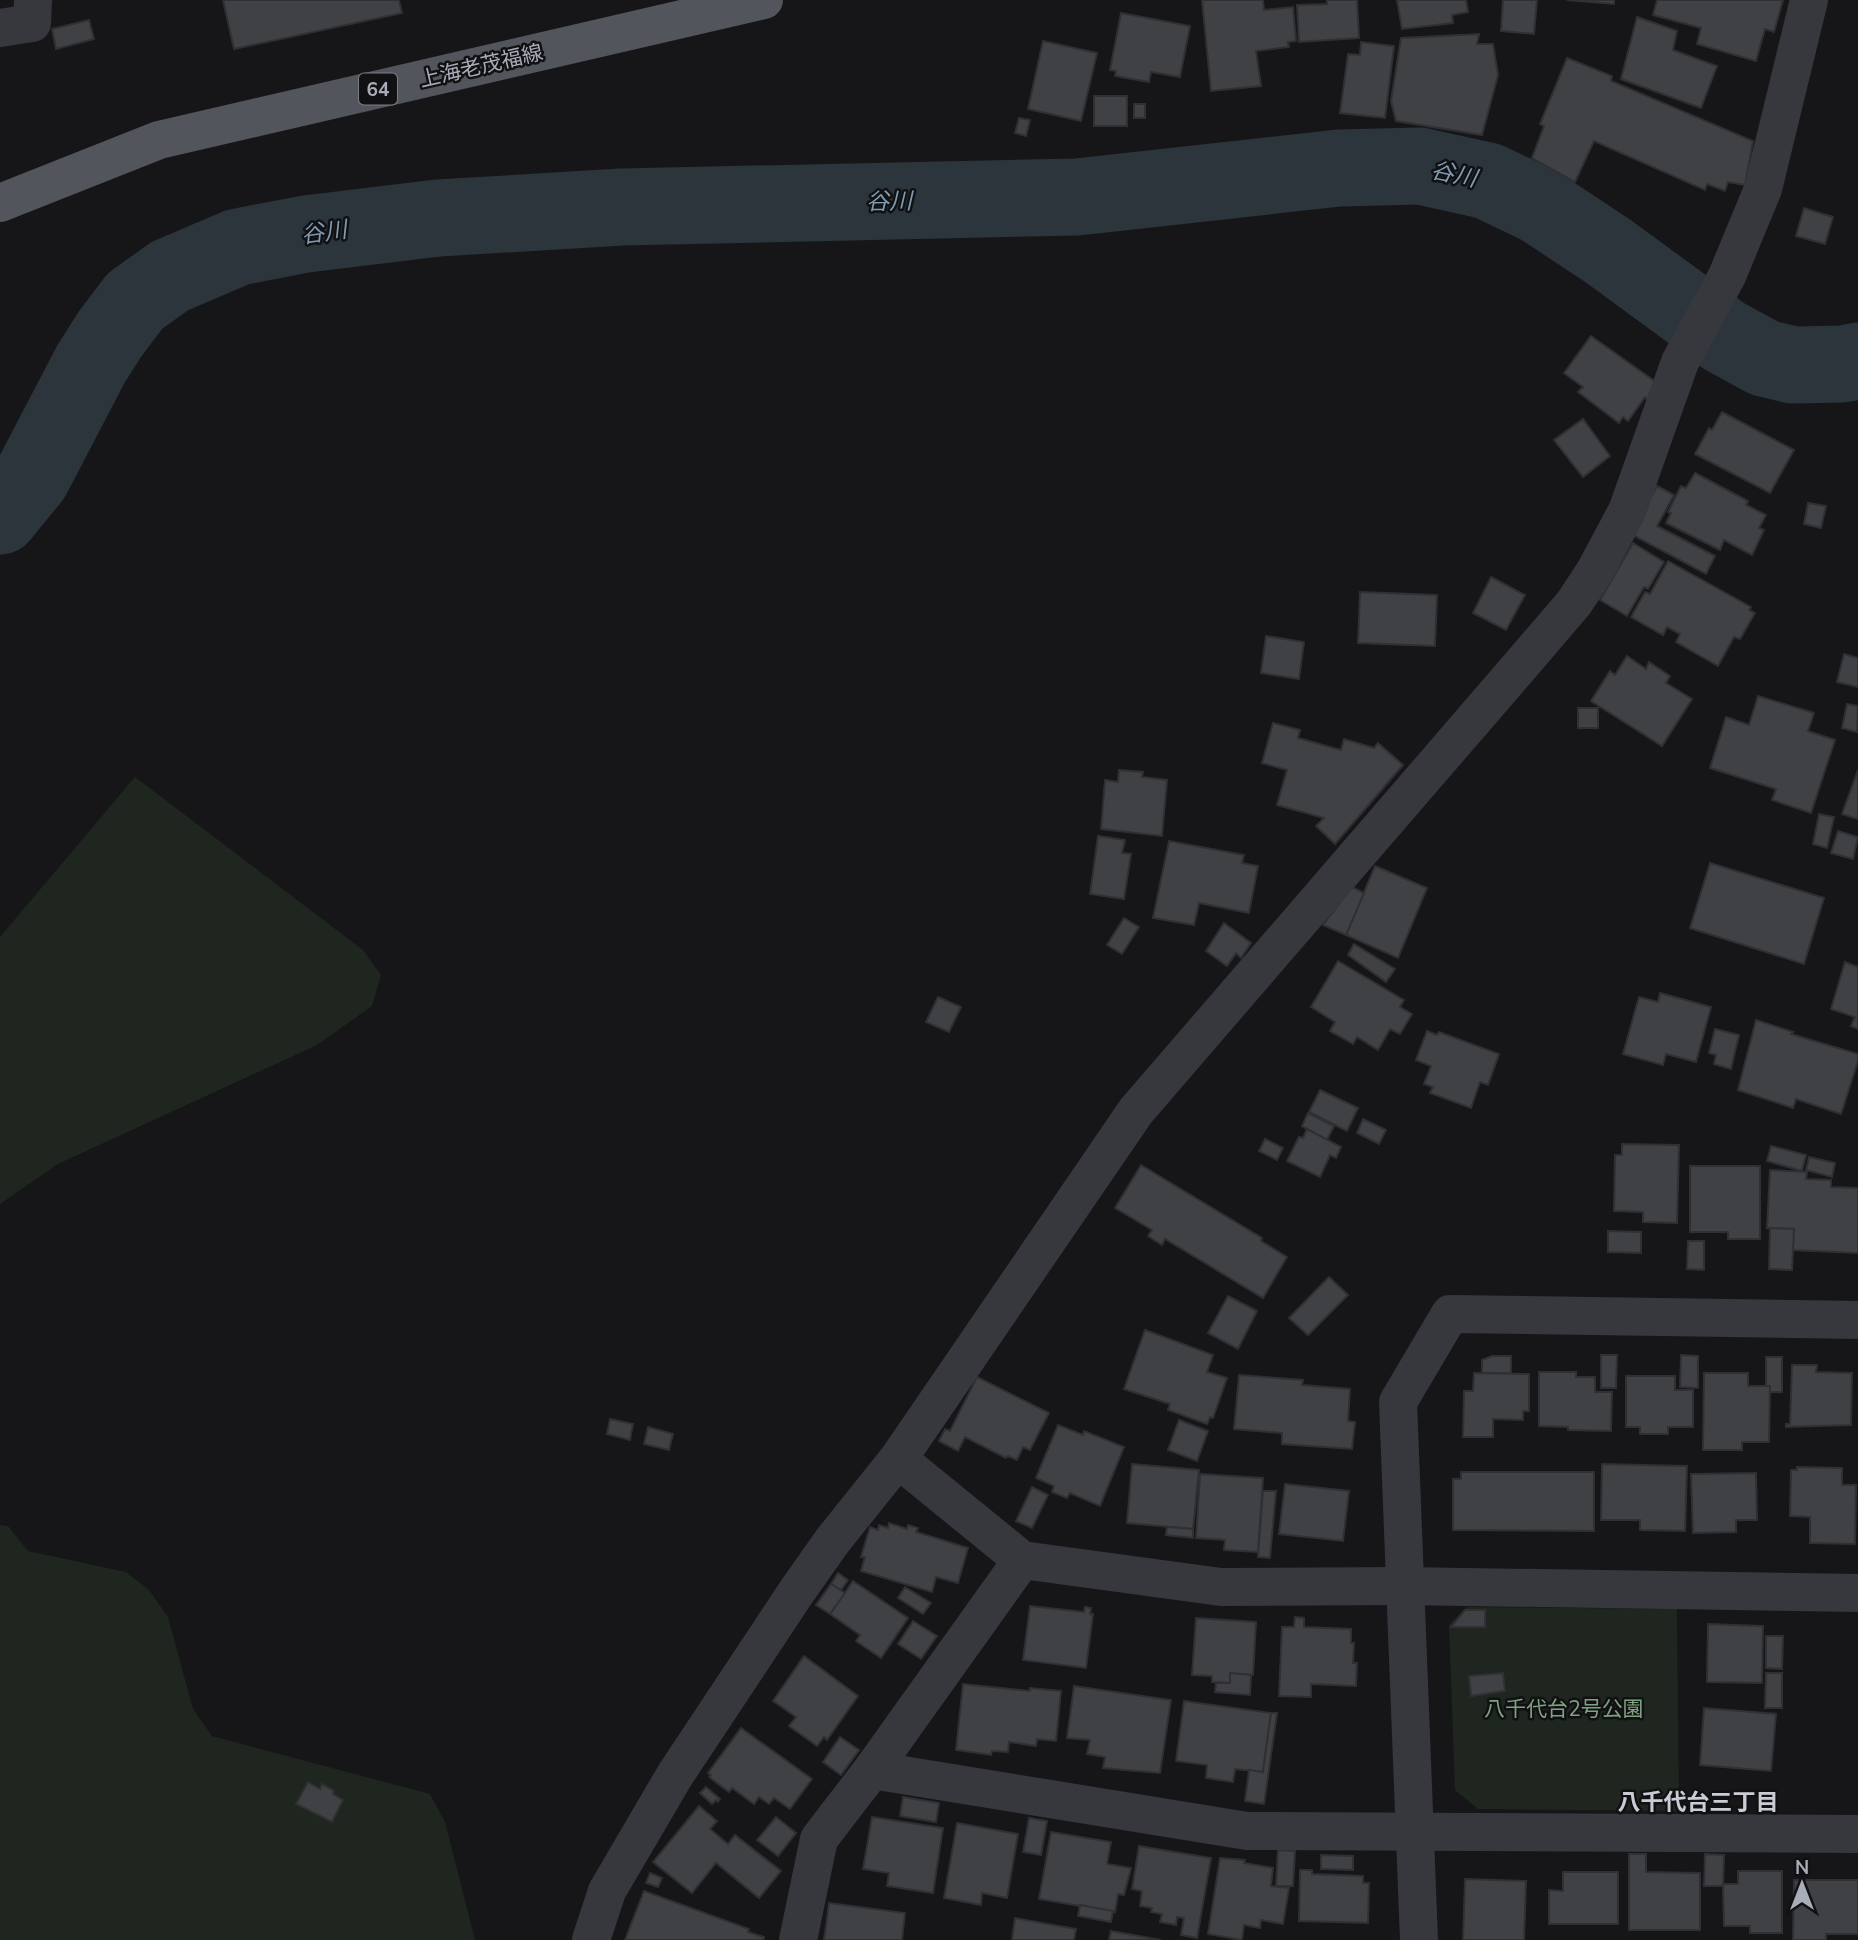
<svg xmlns="http://www.w3.org/2000/svg" width="1858" height="1940" font-family="'Nunito Sans','Noto Sans JP',sans-serif">
<style>
.green{fill:#1e261f}
.lines{fill:none;stroke-linecap:round;stroke-linejoin:round}
.river{stroke:#2c353c;stroke-width:77}
.building{fill:#404145;stroke:#303034;stroke-width:2}
.minor{stroke:#37383d;stroke-width:38}
.major{stroke:#53555c;stroke-width:38}
.labels{text-anchor:middle;stroke-width:5;stroke-linejoin:round;paint-order:stroke}
.shield{fill:#111113;stroke:#7b7e86;stroke-width:2}
.shield-label{font-size:19px;font-weight:bold;fill:#a8adb8}
.street-label{font-size:21px;fill:#a8adb8;stroke:#111113}
.park-label{font-size:21px;fill:#7fa381;stroke:#111113}
.water-label{font-size:23px;font-style:italic;fill:#7f9bb3;stroke:#111113}
.neighbourhood-label{font-size:23px;font-weight:bold;fill:#c9ccd4;stroke:#111113}
</style>
<rect width="100%" height="100%" fill="#161618"/>
<!-- green -->
<g class="green">
<path d="M135,777l228,173 18,25 -9,31 -55,39 -259,119 -58,40v-267z"/>
<path d="M0,1525l8,1 20,25 98,21 23,18 19,27 25,92 19,27 218,58 15,28 30,118h-475z"/>
<path d="M1467,1607l210,2 2,202 -201,-2 -23,-19 -6,-165z"/>
</g>
<g class="lines">
<!-- river -->
<path class="river" d="M0,516l32,-39 59,-113 19,-30 25,-33 35,-25 68,-29 68,-13 132,-16 184,-11 455,-10 262,-29 81,-2 68,15 52,25 68,45 116,85 40,22 29,7 49,-1 16,-3"/>
</g>
<!-- building -->
<g class="building">
<path d="M223,0h176l3,13 -168,36z"/>
<path d="M1202,0h61l1,10 29,-3 3,34 -8,1 1,5 -33,4 5,35 -50,5z"/>
<path d="M1327,0h30l2,38 -60,4 -2,-37 30,-1z"/>
<path d="M1397,0h69l2,12 -16,3 1,8 -51,6z"/>
<path d="M1503,0h34l-3,34 -33,-3z"/>
<path d="M1567,0h47v4z"/>
<path d="M1657,0h126l-9,32 -9,-3 -9,32 -59,-17 4,-16 -48,-13z"/>
<path d="M1121,13l69,13 -10,51 -29,-5 -2,10 -34,-6 1,-5 -6,-1z"/>
<path d="M1637,17l40,14 -4,19 44,16 -16,42 -80,-29z"/>
<path d="M89,20l5,19 -38,10 -4,-20z"/>
<path d="M1479,34l-2,10h16l5,31 -16,60 -86,-14 -5,-20 10,-63z"/>
<path d="M1043,41l54,12 -16,68 -53,-12z"/>
<path d="M1361,42l33,4 -9,72 -45,-5 8,-59 12,1z"/>
<path d="M1567,58l45,18 -1,5 142,60 -8,44 -17,-3 -3,9 -18,-7 -2,6 -111,-49 -19,41 -43,-24 12,-32 -4,-2z"/>
<rect x="1094" y="96" width="33" height="30"/>
<rect x="1134" y="104" width="11" height="14"/>
<path d="M1019,118l11,2 -4,16 -11,-3z"/>
<path d="M1804,208l29,9 -8,27 -29,-8z"/>
<path d="M1591,336l65,46 -9,18 -2,-3 -17,24 -5,-4 -4,6 -41,-31 5,-5 -19,-14z"/>
<path d="M1722,412l72,38 -24,43 -75,-39 14,-26 3,2z"/>
<path d="M1583,419l27,37 -27,21 -29,-37z"/>
<path d="M1695,473l53,28 -2,4 20,10 -7,13 5,2 -12,25 -28,-15 -4,10 -54,-27 5,-10 -3,-1 13,-26 5,2z"/>
<path d="M1657,486l17,9 -17,31 58,30 -9,18 -75,-40z"/>
<path d="M1808,503l18,3 -5,22 -17,-4z"/>
<path d="M1633,543l31,19 -16,27 -4,-2 -17,29 -27,-16z"/>
<path d="M1668,561l83,46 -2,3 6,3 -15,26 -6,-2 -16,29 -42,-24 4,-8 -13,-7 -4,8 -32,-18 14,-25 5,2z"/>
<path d="M1491,577l34,18 -19,35 -33,-17z"/>
<path d="M1360,592l77,3 -2,51 -77,-3z"/>
<path d="M1266,636l38,6 -5,37 -38,-6z"/>
<path d="M1844,654l14,4v29l-21,-5z"/>
<path d="M1627,656l19,13 3,-7 21,14 -4,7 26,16 -30,47 -71,-45 19,-30 5,4z"/>
<path d="M1758,696l56,17 -6,18 27,9 -24,73 -39,-13 4,-11 -66,-21 16,-51 23,8z"/>
<path d="M1847,704l11,2 -1,26 -15,-4z"/>
<rect x="1578" y="708" width="20" height="20"/>
<path d="M1273,723l27,7 -2,8 43,12 3,-11 30,9 4,-5 25,22 -68,79 -19,-18 8,-8 -47,-13 10,-35 -25,-7z"/>
<path d="M1119,770l24,2 -1,5 25,3 -5,56 -61,-7 4,-49 13,2z"/>
<path d="M1858,770v49l-16,-5z"/>
<path d="M1819,814l15,3 -7,31 -14,-4z"/>
<path d="M1838,831l20,6 -5,22 -22,-6z"/>
<path d="M1098,836l27,4 -3,13 9,1 -7,45 -34,-5z"/>
<path d="M1169,841l75,14 -2,8 16,3 -9,47 -50,-10 -5,22 -41,-7z"/>
<path d="M1710,863l114,35 -20,66 -114,-36z"/>
<path d="M1375,866l52,22 -29,70 -52,-23z"/>
<path d="M1352,887l12,6 -18,42 -23,-10z"/>
<path d="M1124,918l15,9 -17,27 -15,-9z"/>
<path d="M1224,923l27,20 -10,15 -5,-5 -9,13 -21,-15z"/>
<path d="M1354,944l41,25 -9,13 -38,-27z"/>
<path d="M1338,961l66,39 -4,7 12,7 -12,20 -10,-5 -12,21 -21,-13 -4,7 -23,-13 5,-9 -24,-15z"/>
<path d="M1845,962l13,5v62l-7,-3 4,-9 -24,-8z"/>
<path d="M1660,993l51,14 -15,55 -30,-8 -3,11 -40,-11 16,-57 19,5z"/>
<path d="M938,997l23,10 -12,25 -23,-10z"/>
<path d="M1756,1020l37,12 -2,2 67,20v7l-17,53 -45,-15 -3,9 -55,-18z"/>
<path d="M1715,1029l24,6 -8,34 -17,-5 2,-9 -7,-2z"/>
<path d="M1427,1031l10,4 2,-3 60,22 -11,31 -8,-3 -9,26 -41,-15 3,-6 -9,-3 7,-18 -15,-6z"/>
<path d="M1320,1090l38,18 -11,23 -38,-19z"/>
<path d="M1308,1113l26,13 -7,14 -25,-14z"/>
<path d="M1363,1119l23,11 -7,14 -22,-11z"/>
<path d="M1307,1129l34,18 -5,11 -6,-3 -10,22 -33,-16 12,-24 4,1z"/>
<path d="M1265,1139l18,9 -6,12 -18,-9z"/>
<path d="M1622,1144l57,1 -2,78 -34,-1v-10l-29,-1 1,-56h7z"/>
<path d="M1771,1146l35,9 -4,16 -35,-10z"/>
<path d="M1809,1157l26,6 -3,14 -26,-7z"/>
<path d="M1141,1165l121,73 -1,3 26,16 -24,41 -98,-59 -3,6 -14,-9 4,-6 -37,-22z"/>
<path d="M1690,1166h70v73h-32v-7h-38z"/>
<path d="M1770,1170l37,2 -1,7 25,1v7l27,1v65l-65,-3 1,-21 -27,-1z"/>
<path d="M1770,1228l24,1 -2,41 -23,-1z"/>
<path d="M1608,1231l33,1v21l-33,-1z"/>
<path d="M1688,1241h16v29l-17,-1z"/>
<path d="M1329,1277l19,18 -40,40 -19,-17z"/>
<path d="M1228,1296l29,15 -19,38 -30,-16z"/>
<path d="M1145,1330l68,25 -6,17 20,6 -14,40 -3,-1 -3,7 -39,-14 2,-6 -46,-15z"/>
<path d="M1601,1355h16l-1,33h-15z"/>
<path d="M1681,1355l17,1v32l-18,-1z"/>
<path d="M1492,1356h19v17h-29v-13z"/>
<path d="M1766,1357h16v35h-12v-6h-4z"/>
<path d="M1792,1365h25l-1,7 36,1 -1,52 -65,2v-3h4z"/>
<path d="M1539,1372h37v5h19v15h17l-1,39 -43,-1v-3l-29,-1z"/>
<path d="M1474,1373l55,1v37h-6v9l-30,-1v18h-30l1,-46h9z"/>
<path d="M1704,1373h44v13h22l-1,56h-27v8h-39z"/>
<path d="M1239,1375l64,5 -1,5 48,4 -2,32 7,1 -3,27 -70,-5v-11l-48,-4z"/>
<path d="M1626,1376h49v14h18v37h-25v7h-28v-7h-14z"/>
<path d="M977,1377l72,36 -19,37 -7,-3 -6,13 -9,-4 -2,2 -41,-21 -7,14 -19,-10 6,-12 5,2z"/>
<path d="M610,1419l23,5 -3,16 -23,-6z"/>
<path d="M1179,1420l29,11 -11,30 -29,-11z"/>
<path d="M1058,1425l25,10 1,-4 40,16 -24,59 -30,-13 -3,5 -15,-6 2,-6 -18,-8z"/>
<path d="M648,1427l25,7 -4,16 -25,-6z"/>
<path d="M1132,1464l67,6 -6,59 -66,-6z"/>
<path d="M1602,1464l85,2 -2,65 -45,-1v-10h-39z"/>
<path d="M1797,1467l45,1v17h14l-1,59 -45,-1v-26l-20,-1 1,-46h6z"/>
<path d="M1461,1472h133v59l-141,-1v-51h8z"/>
<path d="M1756,1473l1,47h-21v12l-43,1 -2,-59z"/>
<path d="M1200,1474l63,4 -5,74 -34,-2 1,-10 -29,-2z"/>
<path d="M1285,1484l64,7 -6,50 -64,-7z"/>
<path d="M1032,1487l16,8 -16,33 -16,-7z"/>
<path d="M1263,1491h13l-6,67 -12,-1z"/>
<path d="M889,1523l18,6 1,-4 10,3 -2,4 52,16 -10,35 -22,-6 -4,15 -71,-21 4,-14h-4l9,-30 8,3 1,-5 9,3z"/>
<path d="M1167,1527l26,2v9l-27,-3z"/>
<path d="M838,1573l10,7 -7,10 -10,-6z"/>
<path d="M853,1581l55,37 -27,40 -25,-17 4,-6 -30,-21z"/>
<path d="M831,1584l14,9 -15,21 -14,-9z"/>
<path d="M905,1587l26,16 -8,11 -25,-16z"/>
<path d="M1030,1606l54,6 1,-5 6,1 -1,6h3l-7,54 -63,-8z"/>
<path d="M1465,1610h20v17h-34z"/>
<path d="M1295,1617l9,1v9l47,2v14h3l-1,20h4l-1,23 -45,-2v13l-32,-1 3,-69h12z"/>
<path d="M1196,1618l60,4 -3,53 -23,-2v10l-18,-1v-6l-20,-1z"/>
<path d="M913,1621l24,15 -16,23 -23,-15z"/>
<path d="M1708,1624l55,2 -1,57 -55,-1z"/>
<path d="M1766,1636h17l-1,33 -16,-1z"/>
<path d="M804,1656l54,40 -31,44 -3,-3 -7,9 -28,-20 7,-9 -23,-16z"/>
<path d="M1230,1673l21,2 -1,20 -35,-3 1,-9h14z"/>
<path d="M1503,1673l2,18 -34,5 -2,-20z"/>
<path d="M1766,1673h16v35h-17z"/>
<path d="M963,1684l67,7v-3l31,3 -5,50 -19,-2 -1,7 -27,-4 -1,10 -16,-1 -1,4 -35,-5z"/>
<path d="M1074,1686l97,14 -11,73 -57,-5 2,-11 -18,-3 3,-14 -23,-2z"/>
<path d="M1184,1701l87,12 -8,59 -28,-3 -2,13 -27,-4 1,-13 -31,-4z"/>
<path d="M1704,1708l72,6 -5,57 -71,-6z"/>
<path d="M1271,1713h6l-13,91 -19,-3 4,-31 14,2z"/>
<path d="M741,1728l71,51 -22,30 -16,-11 -5,6 -10,-7 -5,7 -22,-16 -3,4 -20,-15 2,-2 -3,-2z"/>
<path d="M840,1737l19,13 -18,25 -18,-13z"/>
<path d="M308,1782l12,7 2,-5 12,7 -1,3 10,6 -11,22 -36,-18z"/>
<path d="M706,1787l14,12 -2,3 -2,-2 -4,4 -12,-11z"/>
<path d="M903,1797l36,6 -3,19 -36,-6z"/>
<path d="M699,1806l18,15 -7,8 18,15 7,-9 46,36 -22,27 -43,-35 -24,30 -39,-31z"/>
<path d="M776,1817l20,16 -18,23 -21,-16z"/>
<path d="M872,1817l71,11 -10,65 -46,-7 2,-13 -26,-4z"/>
<path d="M1029,1818l18,3 -6,34 -18,-3z"/>
<path d="M957,1823l61,11 -11,64 -25,-5 -1,12 -37,-7z"/>
<path d="M1051,1832l60,10 -4,22 24,4 -7,27 -6,-1 -3,18 -76,-13z"/>
<path d="M1139,1846l72,12 -14,80 -16,-3 3,-17 -7,-1 -1,8 -16,-3 2,-8 -11,-2 1,-4 -12,-2 2,-15 -10,-2z"/>
<path d="M1278,1850l17,1 -2,35h-17z"/>
<path d="M1629,1854h17v18l54,1v57h-71z"/>
<path d="M1705,1854l19,1 -1,31h-19z"/>
<path d="M1321,1855l32,1v14l-32,-1z"/>
<path d="M1220,1858l25,2 -1,3 29,5 -2,18 18,2 -6,36 -22,-4 -1,8 -16,-3 -2,15 -34,-6z"/>
<path d="M1300,1870h12v4l51,2v7h6l-1,40 -69,-2z"/>
<path d="M1738,1871h44v62h-32v-7h-26l-1,-42h15z"/>
<path d="M1563,1872h55v52h-69v-34l14,1z"/>
<path d="M650,1873l12,5 -4,9 -12,-4z"/>
<path d="M1465,1879l61,2 -2,59h-61z"/>
<path d="M1794,1880h64v54h-32v6h-33z"/>
<path d="M644,1891l105,38 -1,3 16,5 -1,3h-138z"/>
<path d="M829,1903l76,10 -3,27h-78z"/>
<path d="M1080,1905l33,6 -2,11 -33,-6z"/>
<path d="M1015,1918l61,11 -2,11h-62z"/>
<path d="M1111,1931l50,9h-52z"/>
</g>
<g class="lines">
<!-- minor -->
<g class="minor">
<path d="M0,28l32,-5 1,-23"/>
<path d="M898,1459l124,101 199,27 183,-1 454,7"/>
<path d="M872,1770l375,61 611,3"/>
<path d="M591,1940l16,-49 68,-116 122,-184 36,-51 65,-81 238,-348 384,-445 54,-63 21,-32 32,-60 53,-149 47,-86 36,-87 46,-189"/>
<path d="M798,1940l21,-101 53,-69 150,-210"/>
<path d="M1419,1940l-21,-538 52,-88 408,6"/>
</g>
<!-- major -->
<path class="major" d="M0,203l159,-63 605,-140"/>
</g>
<g class="labels">
<!-- shield labels -->
<rect class="shield" x="359" y="73.5" width="38" height="31" rx="5"/>
<g class="shield-label">
<text x="378" y="96">64</text>
</g>
<!-- street labels -->
<g class="street-label">
<text transform="translate(481 66) rotate(-13)" y="7">上海老茂福線</text>
</g>
<!-- park labels -->
<g class="park-label">
<text x="1564" y="1716">八千代台2号公園</text>
</g>
<!-- water labels -->
<g class="water-label">
<text transform="translate(1454 174) rotate(12)" y="8">谷川</text>
<text transform="translate(889 201) rotate(-1)" y="8">谷川</text>
<text transform="translate(324 232) rotate(-8)" y="8">谷川</text>
</g>
<!-- neighbourhood labels -->
<g class="neighbourhood-label">
<text x="1698" y="1810">八千代台三丁目</text>
</g>
</g>
<!-- north arrow -->
<g transform="translate(1802 1884)" stroke="#111113" stroke-width="5" paint-order="stroke">
<path d="M0-5L12 26L0 18L-12 26Z" fill="#a8adb8"/>
<text y="-10" font-size="19" font-weight="bold" text-anchor="middle" fill="#a8adb8">N</text>
</g>
</svg>
